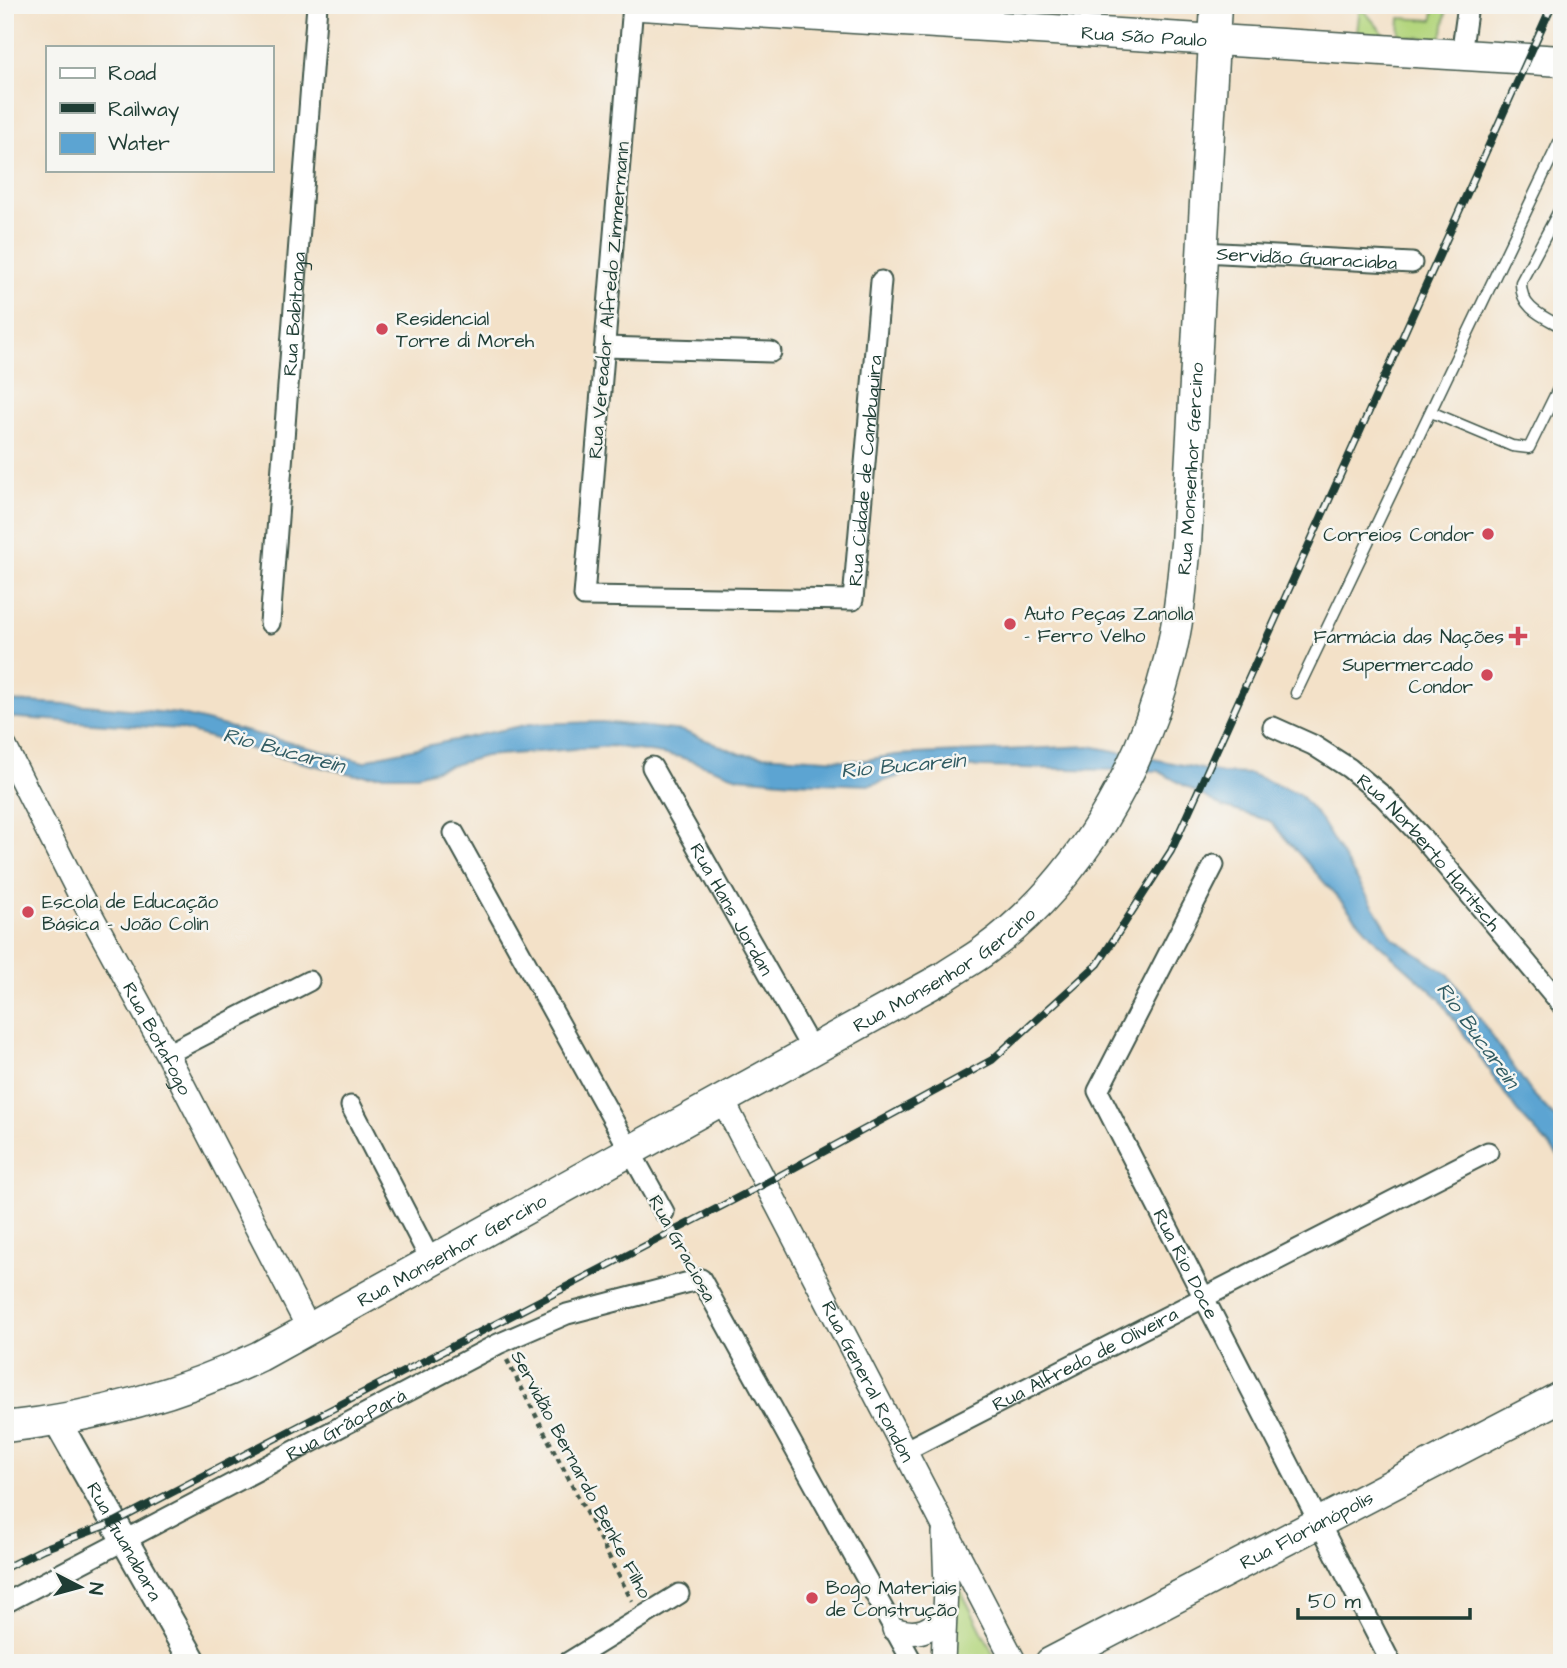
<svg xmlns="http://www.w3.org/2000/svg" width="1567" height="1668" font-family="'Architects Daughter',sans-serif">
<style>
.green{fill:#b4d67e;stroke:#6a8a59;stroke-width:2}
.water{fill:#5ca4d2;stroke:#3e7083;stroke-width:2}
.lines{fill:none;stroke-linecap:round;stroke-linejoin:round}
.service-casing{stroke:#3f564a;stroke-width:13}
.minor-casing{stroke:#3f564a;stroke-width:23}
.tertiary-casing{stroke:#3f564a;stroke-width:26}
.secondary-casing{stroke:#3f564a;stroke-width:30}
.primary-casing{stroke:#3f564a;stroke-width:33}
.path{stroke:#3f564a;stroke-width:4.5;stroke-dasharray:5 5;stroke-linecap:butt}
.service{stroke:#fff;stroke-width:10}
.minor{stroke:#fff;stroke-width:19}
.tertiary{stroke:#fff;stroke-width:23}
.secondary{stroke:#fff;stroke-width:26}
.primary{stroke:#fff;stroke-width:30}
.rail-casing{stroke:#1f3d34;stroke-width:8}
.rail{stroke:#f6f6f2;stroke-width:5;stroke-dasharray:16;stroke-linecap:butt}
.poi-dot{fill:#d1495b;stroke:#f6f6f2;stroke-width:2.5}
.labels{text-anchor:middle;stroke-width:5;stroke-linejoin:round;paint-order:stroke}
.street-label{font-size:19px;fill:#1f3d34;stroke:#f6f6f2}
.poi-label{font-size:19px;fill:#1f3d34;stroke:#f6f6f2;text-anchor:start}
.water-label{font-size:21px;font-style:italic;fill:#315c63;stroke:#f6f6f2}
</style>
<rect width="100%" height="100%" fill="#f6f6f2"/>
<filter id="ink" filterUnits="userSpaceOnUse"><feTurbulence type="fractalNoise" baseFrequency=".0143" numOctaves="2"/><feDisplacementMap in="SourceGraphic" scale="14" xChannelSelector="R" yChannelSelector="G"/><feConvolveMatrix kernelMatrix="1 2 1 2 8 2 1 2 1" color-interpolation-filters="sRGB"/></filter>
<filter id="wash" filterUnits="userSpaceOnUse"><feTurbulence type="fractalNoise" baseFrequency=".00686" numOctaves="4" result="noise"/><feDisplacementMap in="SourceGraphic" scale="28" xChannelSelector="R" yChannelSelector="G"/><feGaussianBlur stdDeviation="1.57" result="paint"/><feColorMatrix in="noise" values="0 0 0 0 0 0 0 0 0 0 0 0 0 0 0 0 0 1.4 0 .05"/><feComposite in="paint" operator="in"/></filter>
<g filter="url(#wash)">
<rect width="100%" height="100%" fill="#f3e1c8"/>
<!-- green -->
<g class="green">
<path d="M1434,5h13l-4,28 -4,6 -40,-3 1,-18 33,2z"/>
<path d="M1360,6l25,29 -28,-2z"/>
<path d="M955,1579l43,84h-47z"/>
</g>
<!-- water -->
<path class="water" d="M5,701l81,4 93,9 185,48 15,-6 151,-32 72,-2 81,9 58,23 119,7 35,-6 195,-9 131,27 30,1 48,20 19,22 75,122 56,37 83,118 30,32v35l-45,-49 -78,-113 -61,-55 -108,-122 -47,-14 -65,-36 -224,-5 -64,19 -77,-3 -55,-5 -58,-20 -68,-11 -127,10 -68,19h-61l-74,-17 -102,-29 -175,-12z"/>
</g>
<g filter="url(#ink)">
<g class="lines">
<defs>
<g id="service">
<path d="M1562,205l-41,77c-1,26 21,34 41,45"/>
<path d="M1431,412l81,34 17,2 33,-67"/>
<path d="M1296,693l266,-557"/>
</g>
<g id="minor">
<path id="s1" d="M633,5l-49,591 269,4 28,-319"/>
<path d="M1461,55l7,-50"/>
<path id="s2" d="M1202,252l210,11"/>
<path d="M605,347l166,5"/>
<path id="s3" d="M270,623l47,-618"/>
<path id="s4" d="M1273,727l40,18 36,23 34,28 37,39 142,170"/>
<path id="s5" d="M652,767l160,283"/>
<path d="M454,833l210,379"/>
<path id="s6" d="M1214,865l-116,226 293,572"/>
<path d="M167,1054l142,-73"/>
<path d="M351,1106l80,155"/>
<path id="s7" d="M904,1451l584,-299"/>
<path id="s8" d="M5,1603l493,-259 69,-30 134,-35 212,384"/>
<path d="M567,1663l112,-69"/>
</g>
<g id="tertiary">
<path id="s9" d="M5,747l73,144 89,163 142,275"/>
<path id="s10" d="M722,1099l293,564"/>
<path d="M894,1629c23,8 39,2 51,-18"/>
<path d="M943,1663l3,-76 -2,-54"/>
</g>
<g id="secondary">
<path id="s11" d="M57,1421l137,242"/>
</g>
<g id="primary">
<path id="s12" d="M641,5l921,56"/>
<path id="s13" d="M5,1427c89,-10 174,-32 255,-71l684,-379c13,-9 28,-17 40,-26 95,-69 157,-179 185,-291 10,-38 13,-78 17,-116l30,-539"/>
<path id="s14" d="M1050,1663l512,-267"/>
</g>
</defs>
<!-- service casing -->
<use href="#service" class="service-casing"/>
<!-- minor casing -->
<use href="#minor" class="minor-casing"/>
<!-- tertiary casing -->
<use href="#tertiary" class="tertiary-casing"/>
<!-- secondary casing -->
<use href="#secondary" class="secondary-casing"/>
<!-- primary casing -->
<use href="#primary" class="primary-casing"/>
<!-- path -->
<g class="path">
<path d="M673,1228l19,35"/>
<path d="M507,1360l125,241"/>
</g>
<!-- service -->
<use href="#service" class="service"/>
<!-- minor -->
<use href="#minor" class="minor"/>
<!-- tertiary -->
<use href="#tertiary" class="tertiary"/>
<!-- secondary -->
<use href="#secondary" class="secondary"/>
<!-- primary -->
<use href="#primary" class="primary"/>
<defs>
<path id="rail" d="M5,1568l38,-19 72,-27 651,-339 226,-123 106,-96 73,-113 381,-846"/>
</defs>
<!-- rail casing -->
<use href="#rail" class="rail-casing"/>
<!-- rail -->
<use href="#rail" class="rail"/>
</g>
</g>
<!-- markers -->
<g class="poi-dot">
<circle cx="382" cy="329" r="7"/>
<circle cx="1488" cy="534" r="7"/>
<circle cx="1010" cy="624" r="7"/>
<path d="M1514.5 625.5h7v7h7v7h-7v7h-7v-7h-7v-7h7z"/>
<circle cx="1487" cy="675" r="7"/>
<circle cx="28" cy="912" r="7"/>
<circle cx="812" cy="1598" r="7"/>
</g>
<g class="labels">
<!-- street labels -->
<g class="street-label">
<text dy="7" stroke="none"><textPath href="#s12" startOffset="504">Rua São Paulo</textPath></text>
<text dy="7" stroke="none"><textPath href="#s2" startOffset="105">Servidão Guaraciaba</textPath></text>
<text transform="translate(608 300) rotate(-85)" y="7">Rua Vereador Alfredo Zimmermann</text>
<text dy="7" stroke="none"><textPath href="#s3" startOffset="310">Rua Babitonga</textPath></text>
<text dy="7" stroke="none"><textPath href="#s13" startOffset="1640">Rua Monsenhor Gercino</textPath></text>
<text dy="7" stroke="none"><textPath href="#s1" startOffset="992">Rua Cidade de Cambuquira</textPath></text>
<text dy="7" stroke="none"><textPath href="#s4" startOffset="203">Rua Norberto Haritsch</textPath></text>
<text dy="7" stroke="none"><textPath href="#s5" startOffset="163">Rua Hans Jordan</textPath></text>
<text dy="7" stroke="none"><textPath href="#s13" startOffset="1052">Rua Monsenhor Gercino</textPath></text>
<text dy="7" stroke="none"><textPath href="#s9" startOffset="329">Rua Botafogo</textPath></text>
<text transform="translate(683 1248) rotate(61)" y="7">Rua Graciosa</text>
<text dy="7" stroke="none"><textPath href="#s13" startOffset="485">Rua Monsenhor Gercino</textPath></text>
<text dy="7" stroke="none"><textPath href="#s6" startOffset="448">Rua Rio Doce</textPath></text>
<text dy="7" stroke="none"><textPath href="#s7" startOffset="203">Rua Alfredo de Oliveira</textPath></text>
<text dy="7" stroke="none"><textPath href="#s10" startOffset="318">Rua General Rondon</textPath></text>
<text dy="7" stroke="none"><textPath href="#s8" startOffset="385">Rua Grão-Pará</textPath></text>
<text transform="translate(582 1474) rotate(62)" y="7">Servidão Bernardo Benke Filho</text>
<text dy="7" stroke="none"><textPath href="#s14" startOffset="289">Rua Florianópolis</textPath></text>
<text dy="7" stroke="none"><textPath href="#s11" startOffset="138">Rua Guanabara</textPath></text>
</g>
<!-- poi labels -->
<g class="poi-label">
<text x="396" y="325">Residencial<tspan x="396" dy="22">Torre di Moreh</tspan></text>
<text x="1474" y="541" text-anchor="end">Correios Condor</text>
<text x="1024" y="620">Auto Peças Zanolla<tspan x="1024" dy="22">- Ferro Velho</tspan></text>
<text x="1504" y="643" text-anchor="end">Farmácia das Nações</text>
<text x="1473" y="671" text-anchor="end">Supermercado<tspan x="1473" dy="22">Condor</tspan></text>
<text x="42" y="908">Escola de Educação<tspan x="42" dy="22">Básica - João Colin</tspan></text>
<text x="826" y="1594">Bogo Materiais<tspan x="826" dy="22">de Construção</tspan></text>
</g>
<!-- water labels -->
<g class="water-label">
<text transform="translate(284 750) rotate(15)" y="7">Rio Bucarein</text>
<text transform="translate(903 765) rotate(-5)" y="7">Rio Bucarein</text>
<text transform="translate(1478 1035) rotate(54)" y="7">Rio Bucarein</text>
</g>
</g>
<!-- margin -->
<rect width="1567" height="1668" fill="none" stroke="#f6f6f2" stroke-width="28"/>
<!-- legend -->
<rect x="46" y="46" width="228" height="126" fill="#f6f6f2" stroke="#a0aca6" stroke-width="2"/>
<rect x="60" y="68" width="35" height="10" fill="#ffffff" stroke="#a0aca6" stroke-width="2"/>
<text x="108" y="80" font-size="21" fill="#1f3d34">Road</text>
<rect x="60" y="103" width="35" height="10" fill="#1f3d34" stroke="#a0aca6" stroke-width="2"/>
<text x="108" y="116" font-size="21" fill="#1f3d34">Railway</text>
<rect x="60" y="133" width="35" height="21" fill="#5ca4d2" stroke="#a0aca6" stroke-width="2"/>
<text x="108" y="150" font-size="21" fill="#1f3d34">Water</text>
<!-- north arrow -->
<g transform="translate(80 1587) rotate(96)" stroke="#f6f6f2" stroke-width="5" paint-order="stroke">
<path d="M0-5L12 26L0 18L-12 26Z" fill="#1f3d34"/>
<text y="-10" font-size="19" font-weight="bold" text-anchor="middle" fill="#1f3d34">N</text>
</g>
<!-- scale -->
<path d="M1298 1608v10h172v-10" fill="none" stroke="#1f3d34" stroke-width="3.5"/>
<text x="1308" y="1608" font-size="21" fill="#1f3d34" stroke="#f6f6f2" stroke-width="5" paint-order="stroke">50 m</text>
</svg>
